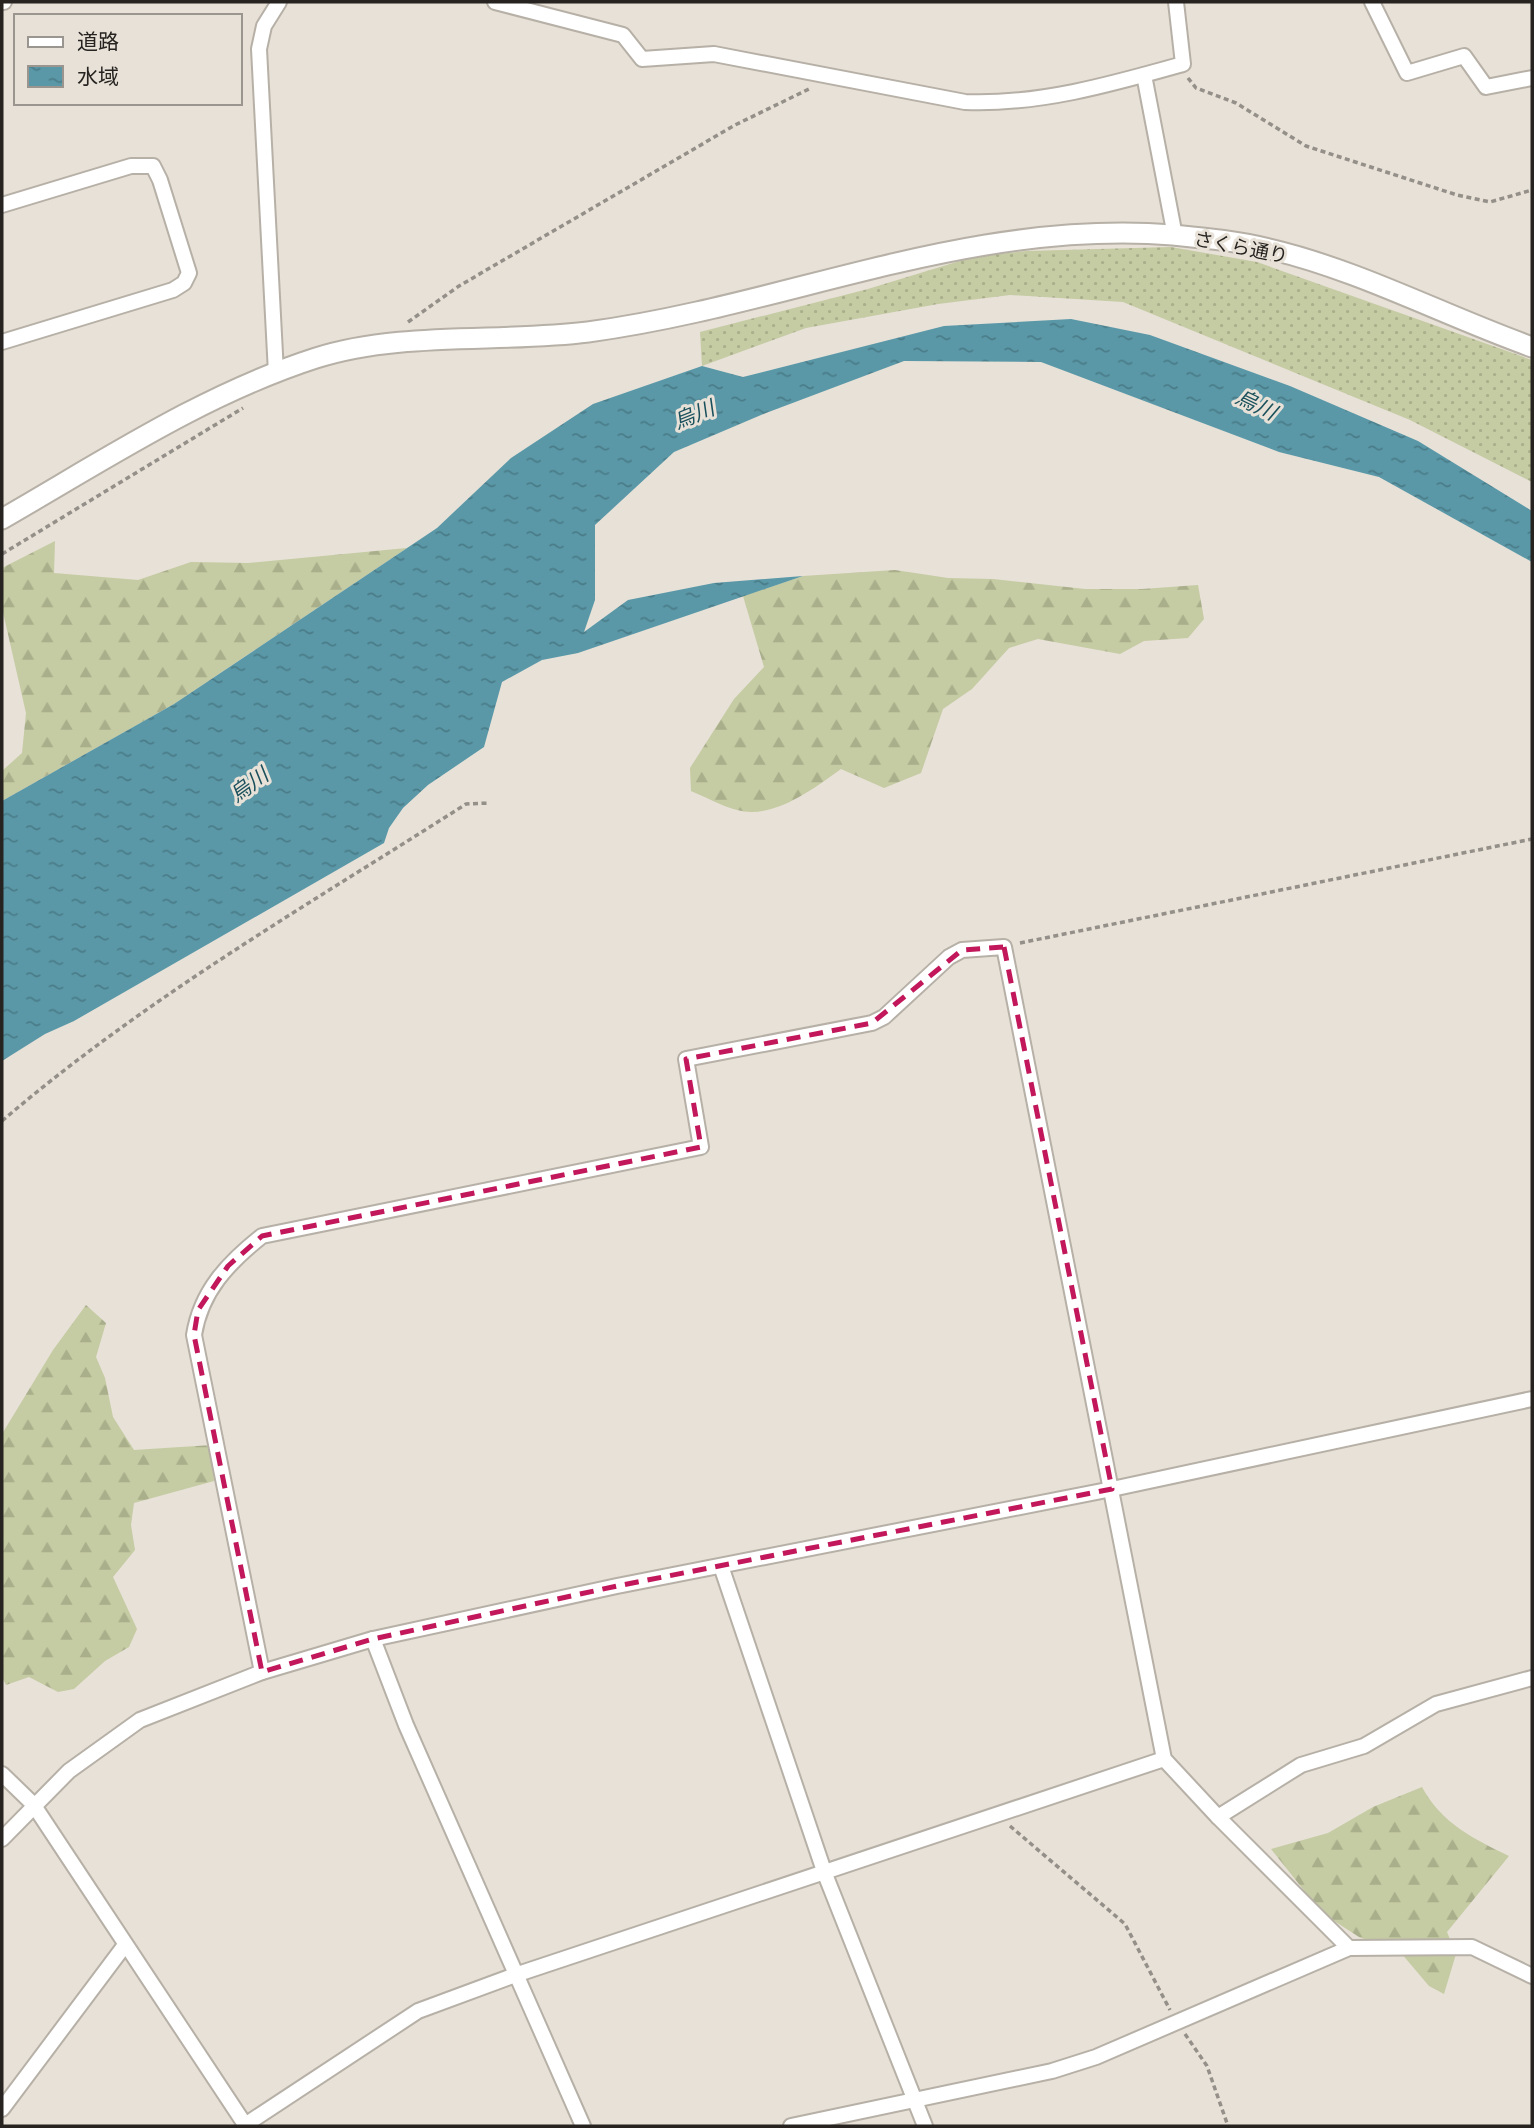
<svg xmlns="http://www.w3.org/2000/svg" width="1534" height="2128" font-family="'Fira Sans Condensed','Noto Sans JP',sans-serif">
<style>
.grass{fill:url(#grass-dots)}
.forest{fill:url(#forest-firs)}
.water{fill:url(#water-ripples)}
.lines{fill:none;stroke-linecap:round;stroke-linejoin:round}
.street-casing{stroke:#b6b0a7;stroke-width:18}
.secondary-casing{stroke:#b6b0a7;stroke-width:23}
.path{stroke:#948f88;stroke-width:3.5;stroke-dasharray:5 3.5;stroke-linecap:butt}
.street{stroke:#fff;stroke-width:14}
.secondary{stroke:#fff;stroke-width:19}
.marked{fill:none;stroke:#c2185b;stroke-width:5;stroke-dasharray:14 9;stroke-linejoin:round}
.labels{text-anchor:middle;stroke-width:6;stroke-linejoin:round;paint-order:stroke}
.street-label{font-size:19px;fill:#262320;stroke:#e7e1d7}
.water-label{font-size:21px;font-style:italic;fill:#1a505c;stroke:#e7e1d7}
</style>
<defs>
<pattern id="grass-dots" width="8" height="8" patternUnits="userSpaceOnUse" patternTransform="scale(1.75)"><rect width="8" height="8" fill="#c5cba2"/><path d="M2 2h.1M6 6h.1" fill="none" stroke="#a9ae8b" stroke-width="1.8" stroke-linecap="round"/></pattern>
<pattern id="forest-firs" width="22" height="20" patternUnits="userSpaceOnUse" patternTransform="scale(1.75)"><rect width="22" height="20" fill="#c5cba2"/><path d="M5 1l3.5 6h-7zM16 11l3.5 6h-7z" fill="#a9ae8b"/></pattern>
<pattern id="water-ripples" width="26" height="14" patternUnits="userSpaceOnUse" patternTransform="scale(1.75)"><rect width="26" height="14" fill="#5a98a8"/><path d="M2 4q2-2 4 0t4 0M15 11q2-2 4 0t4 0" fill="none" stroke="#4a7c88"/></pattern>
</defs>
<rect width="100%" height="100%" fill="#e7e1d7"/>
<!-- grass -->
<path class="grass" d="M1171,247l86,15 275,98v122l-122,-62 -287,-118 -113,-7 -72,9 -132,24 -104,38 -2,-34 168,-43 108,-33 51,-5z"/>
<!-- forest -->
<g class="forest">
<path d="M55,541l-1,32 84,7 53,-18 57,1 159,-15 -233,156 -172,97v-30l20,-18 4,-40 -24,-105v-40z"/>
<path d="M895,570l53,8 45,1 92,10h57l56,-4 6,34 -16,19 -44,3 -24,13 -82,-15 -29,9 -37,41 -29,20 -22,64 -37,15 -43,-19c-28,20 -68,51 -104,41 -16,-4 -31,-13 -46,-19l-1,-23 44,-69 30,-32 -21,-71 60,-20z"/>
<path d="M86,1305l20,18 -10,34 9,21 8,39 21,33 78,-5 2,36 -80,22 -3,22 4,25 -22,27 24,52 -8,18 -24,14 -31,28 -16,3 -29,-15 -23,8 -4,-8v-243l51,-84z"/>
<path d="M1422,1787c19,36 52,52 87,69l-62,76 9,22 -12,40 -15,-8 -28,-33 -42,-16 -37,-24 -51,-64 57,-16 45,-26z"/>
</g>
<!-- water -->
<path class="water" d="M1071,319l79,16 140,51 128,55 114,70v51l-153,-85 -100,-25 -238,-90 -137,-1 -138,52 -92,39 -79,73v75l-11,32 44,-32 86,-17 89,-7 -225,77 -36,7 -40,22 -18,65 -56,38 -25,23 -14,20 -5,15 -310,178 -29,13 -43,27v-260l172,-97 263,-176 74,-70 82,-54 109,-38 41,11 201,-51z"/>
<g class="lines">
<defs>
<g id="street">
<path d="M2,2h2"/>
<path d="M495,2l128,33 19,24 72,-5 251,48c74,3 147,-18 218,-38l-7,-62"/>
<path d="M1372,2l35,71 57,-17 22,31 46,-9"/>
<path d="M1144,75l31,161"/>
<path d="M2,205l129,-39h22l7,14 29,93 -5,10 -11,7 -171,52"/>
<path d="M276,373l-17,-324 5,-23 15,-24"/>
<path d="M721,1566l104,308 100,252"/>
<path d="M373,1639l33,86 177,401"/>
<path d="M262,1672l-68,-337c7,-44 34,-72 68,-99l439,-89 -15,-88 186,-36 12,-6 65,-60 13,-7 42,-3 160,812 54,58 83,-52 63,-19 72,-42 96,-26"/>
<path d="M2,1774l31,30 213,322"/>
<path d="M2,1839l67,-68 71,-51 122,-48 111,-33 244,-53 495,-97 420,-90"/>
<path d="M1349,1948l123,-1 60,29"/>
<path d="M2,2109l123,-164"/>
<path d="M245,2125l173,-114 100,-37 646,-215"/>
<path d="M791,2126l261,-55 44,-14 253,-109 -131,-131"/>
</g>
<path id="secondary" d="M2,519c101,-58 202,-125 314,-161 84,-27 185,-15 272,-26 200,-27 378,-113 585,-97 31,3 65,6 96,14 90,21 176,67 263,98"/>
</defs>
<!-- street casing -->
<use href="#street" class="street-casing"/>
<!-- secondary casing -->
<use href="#secondary" class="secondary-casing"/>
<!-- path -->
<g class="path">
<path d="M1188,78l8,10 40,15 70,43 151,49 33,7 42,-12"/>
<path d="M408,322l51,-36 276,-161 74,-36"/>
<path d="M2,554l241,-146"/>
<path d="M1020,943l512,-104"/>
<path d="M2,1121c142,-122 306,-216 464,-317l24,-1"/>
<path d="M1010,1826l115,98 45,86"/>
<path d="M1185,2034l22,32 21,60"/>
</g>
<!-- street -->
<use href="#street" class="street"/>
<!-- secondary -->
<use href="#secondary" class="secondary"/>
</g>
<!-- marked area -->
<path class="marked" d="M1004,947l108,542 -495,97 -244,53 -111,33 -68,-337 4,-25 30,-44 34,-30 439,-89 -15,-88 186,-36 90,-73z"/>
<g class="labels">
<!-- street labels -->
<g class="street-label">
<text transform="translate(1241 247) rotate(11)" y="7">さくら通り</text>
</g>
<!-- water labels -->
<g class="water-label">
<text transform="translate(1256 405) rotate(26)" y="7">烏川</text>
<text transform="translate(694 415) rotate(-22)" y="7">烏川</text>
<text transform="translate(249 785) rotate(-36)" y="7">烏川</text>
</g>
</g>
<!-- border -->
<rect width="1534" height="2128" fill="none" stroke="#262320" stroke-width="7"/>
<!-- legend -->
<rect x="14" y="14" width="228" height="91" fill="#e7e1d7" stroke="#9a958e" stroke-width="2"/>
<rect x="28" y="37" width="35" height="10" fill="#ffffff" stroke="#9a958e" stroke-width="2"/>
<text x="77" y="49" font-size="21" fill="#262320">道路</text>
<rect x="28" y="66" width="35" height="21" fill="url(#water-ripples)" stroke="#9a958e" stroke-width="2"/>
<text x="77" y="84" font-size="21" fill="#262320">水域</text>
</svg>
